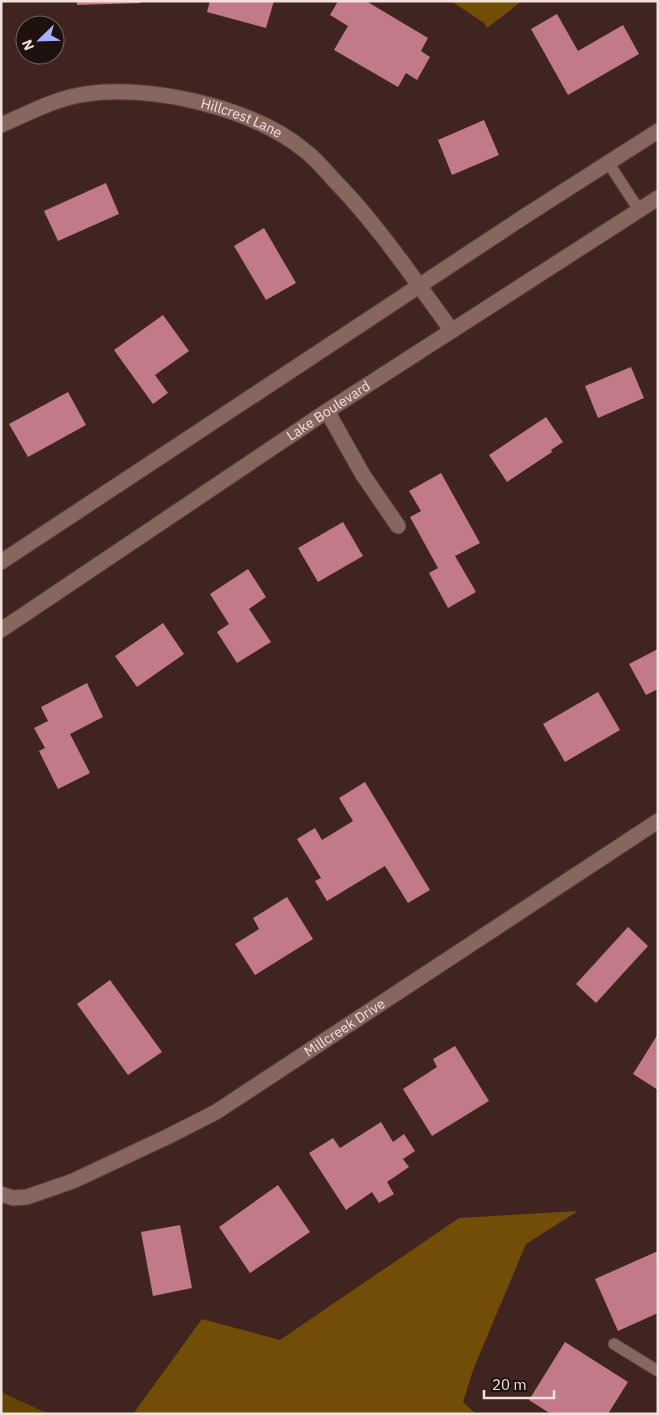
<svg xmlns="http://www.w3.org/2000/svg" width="659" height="1415" font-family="'IBM Plex Sans',sans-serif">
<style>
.green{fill:#654300}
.forest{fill:#714d07}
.building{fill:#c27a88}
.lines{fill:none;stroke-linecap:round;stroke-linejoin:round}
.service-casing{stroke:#573f3b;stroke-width:13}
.minor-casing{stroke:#573f3b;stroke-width:17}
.service{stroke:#886660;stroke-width:11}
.minor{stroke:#886660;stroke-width:15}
.labels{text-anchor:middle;stroke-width:5;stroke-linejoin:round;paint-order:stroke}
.street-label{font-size:14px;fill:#f4e0dd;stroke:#1e110f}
</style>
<rect width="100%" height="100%" fill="#40241f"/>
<!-- green -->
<path class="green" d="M1,1392l48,22h-48z"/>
<!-- forest -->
<g class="forest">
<path d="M451,1h71l-35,27 -3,-5z"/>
<path d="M578,1211l-52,33 -53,126 -10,32 13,12h-343l69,-95 78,21 179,-122z"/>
</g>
<!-- building -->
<g class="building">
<path d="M77,1h64v2l-64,2z"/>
<path d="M210,1h64l-8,27 -59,-16z"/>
<path d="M338,1h28l62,37 -7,13 9,6 -13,23 -11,-7 -8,14 -64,-37 14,-24 -18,-11z"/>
<path d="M557,14l21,37 45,-26 16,29 -71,41 -37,-66z"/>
<path d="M484,120l15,35 -47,20 -14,-35z"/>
<path d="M106,183l13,31 -61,27 -14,-30z"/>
<path d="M264,228l32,55 -30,17 -32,-54z"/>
<path d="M163,315l26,36 -34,24 13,18 -15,11 -39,-54z"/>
<path d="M631,367l13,31 -46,20 -13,-32z"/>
<path d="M68,392l18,33 -58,32 -19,-33z"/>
<path d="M546,417l17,25 -12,8 1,2 -45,30 -18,-27z"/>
<path d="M441,473l39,70 -25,13 21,36 -28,16 -19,-35 9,-5 -28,-51 11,-6 -12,-20z"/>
<path d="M343,522l20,34 -45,26 -20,-34z"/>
<path d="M248,569l18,28 -17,12 22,33 -34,21 -20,-31 12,-8 -19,-30z"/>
<path d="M163,623l21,31 -47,33 -22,-31z"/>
<path d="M658,649v40l-12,6 -17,-31z"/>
<path d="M87,683l16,34 -33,17 20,39 -32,16 -19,-38 6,-3 -11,-20 14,-7 -7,-14z"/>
<path d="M598,692l22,38 -55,32 -22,-38z"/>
<path d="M365,782l65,108 -22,13 -23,-37 -58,35 -12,-20 6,-3 -24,-39 18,-11 7,12 31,-19 -14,-23z"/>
<path d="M287,897l26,42 -58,36 -20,-31 24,-15 -6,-11z"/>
<path d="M628,927l20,19 -52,57 -20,-19z"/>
<path d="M110,980l52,72 -34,23 -51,-71z"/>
<path d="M658,1034v56l-25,-16z"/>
<path d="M455,1046l34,55 -57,35 -29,-47 34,-22 -4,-8z"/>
<path d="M381,1122l12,20 11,-8 11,17 -12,8 6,8 -22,15 7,12 -15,9 -7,-11 -26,18 -37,-57 24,-15 7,10z"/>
<path d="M278,1185l32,47 -60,41 -31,-46z"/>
<path d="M180,1225l12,63 -39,8 -12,-64z"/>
<path d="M658,1251v62l-40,18 -23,-52z"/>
<path d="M565,1342l63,40 -20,32h-57l-22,-14z"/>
</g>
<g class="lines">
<defs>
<g id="service">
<path d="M609,164l30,46"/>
<path d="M614,1344l44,27"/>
</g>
<g id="minor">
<path id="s1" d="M1,125c28,-12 55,-27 85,-31 64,-10 168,14 218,56 11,8 20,19 29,29 45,46 81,100 119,152"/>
<path d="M327,411l36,64 35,51"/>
<path d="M1,562l524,-346 133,-85"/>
<path id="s2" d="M1,630l326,-219 331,-213"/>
<path id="s3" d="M1,1194l12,4 14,-1 46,-16 96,-45 47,-24 442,-291"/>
</g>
</defs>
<!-- service casing -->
<use href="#service" class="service-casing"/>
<!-- minor casing -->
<use href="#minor" class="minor-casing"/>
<!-- service -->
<use href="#service" class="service"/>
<!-- minor -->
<use href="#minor" class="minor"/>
</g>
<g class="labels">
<!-- street labels -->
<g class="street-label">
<text dy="5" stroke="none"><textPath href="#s1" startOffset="250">Hillcrest Lane</textPath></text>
<text dy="5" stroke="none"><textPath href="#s2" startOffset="394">Lake Boulevard</textPath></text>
<text dy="5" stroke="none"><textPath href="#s3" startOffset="388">Millcreek Drive</textPath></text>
</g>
</g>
<!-- border -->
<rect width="659" height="1415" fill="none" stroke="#f4e0dd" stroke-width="5"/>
<!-- north arrow -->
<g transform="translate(40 40) rotate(247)"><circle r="24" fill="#1e110f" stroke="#746461"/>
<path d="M0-4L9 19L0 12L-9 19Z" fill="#a3b2fd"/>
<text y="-8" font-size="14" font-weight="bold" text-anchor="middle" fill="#f4e0dd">N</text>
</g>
<!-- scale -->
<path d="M484 1390v8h70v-8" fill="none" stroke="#f4e0dd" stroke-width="2.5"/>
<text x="492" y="1390" font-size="15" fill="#f4e0dd" stroke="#1e110f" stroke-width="4" paint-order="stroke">20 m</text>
</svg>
